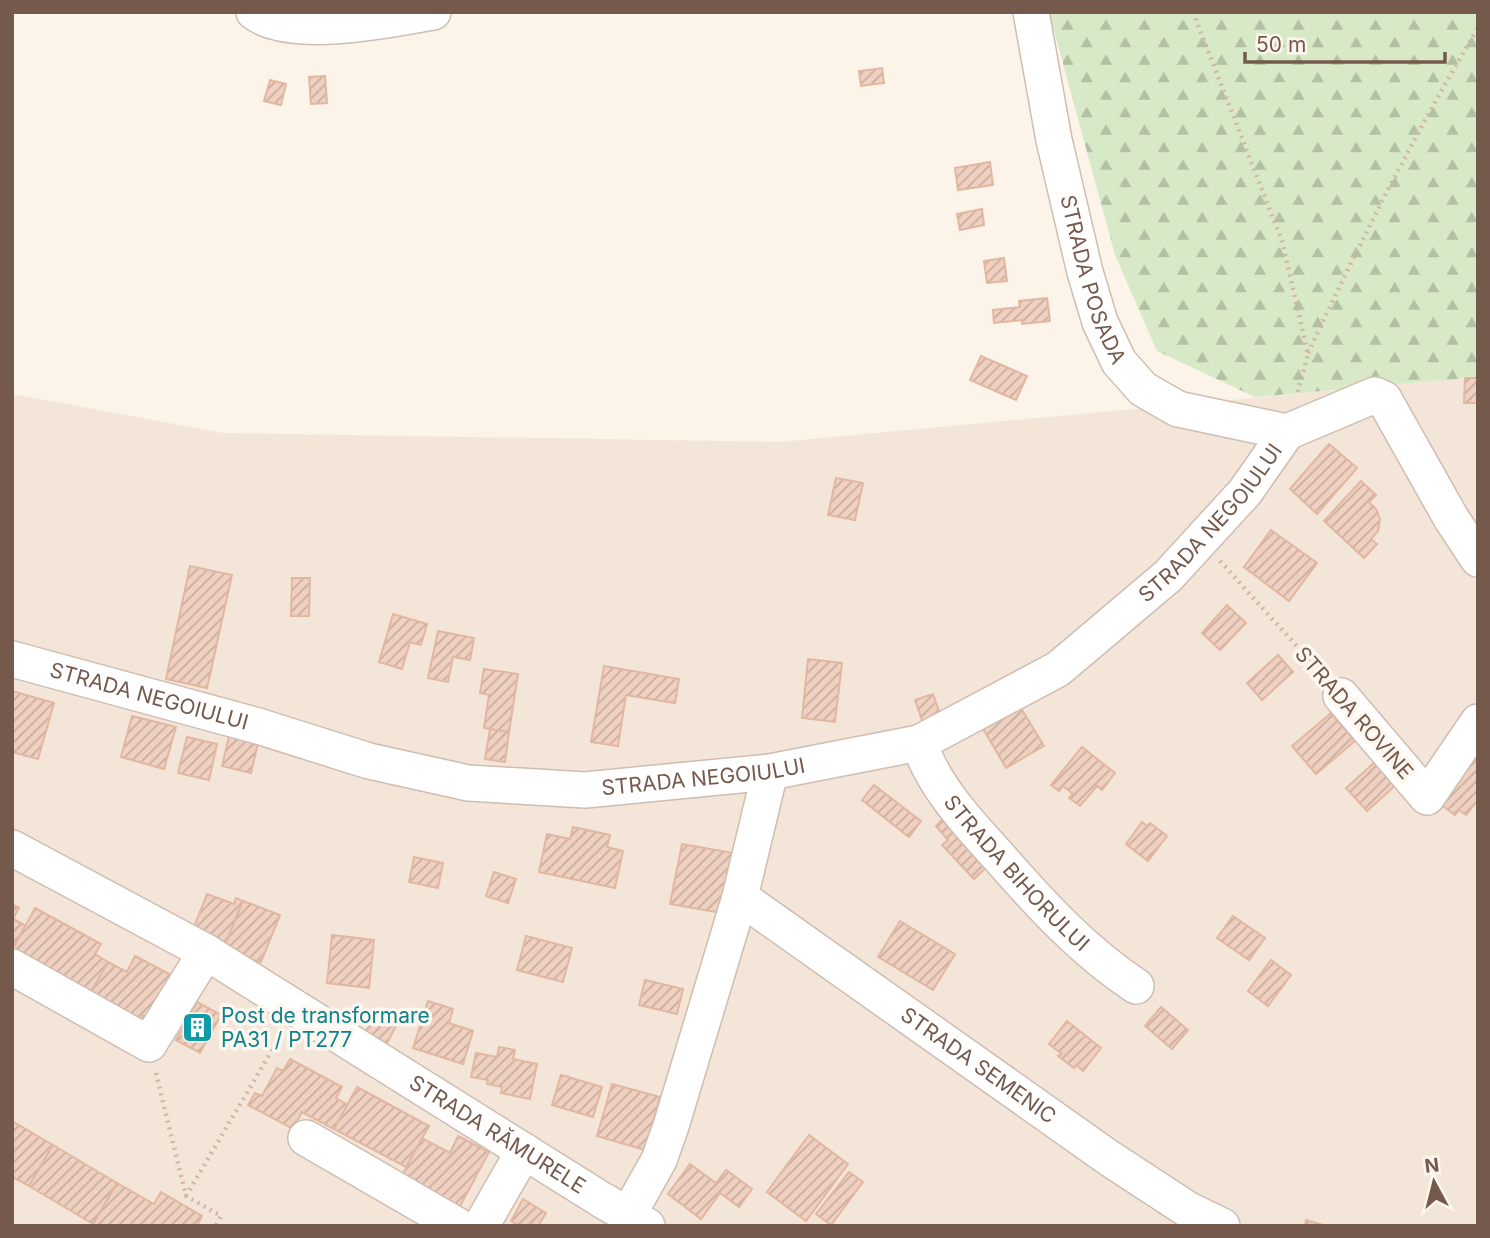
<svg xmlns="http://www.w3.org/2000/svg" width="1490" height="1238" font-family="Inter,sans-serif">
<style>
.residential{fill:#f3e5d7}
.forest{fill:url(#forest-firs)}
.building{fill:url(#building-hatch);stroke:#e2b7a2;stroke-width:2}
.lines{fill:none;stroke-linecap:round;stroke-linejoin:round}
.minor-casing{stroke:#cfbdb1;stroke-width:38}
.path{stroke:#d5b4a4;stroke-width:4.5;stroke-dasharray:2 5;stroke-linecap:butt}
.minor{stroke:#fff;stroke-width:35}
.labels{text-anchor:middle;stroke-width:7;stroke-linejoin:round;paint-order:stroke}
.street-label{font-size:21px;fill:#75594d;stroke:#fef7ef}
.culture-label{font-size:21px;fill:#0d838f;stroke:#fef7ef;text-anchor:start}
</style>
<defs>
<pattern id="forest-firs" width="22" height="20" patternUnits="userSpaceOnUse" patternTransform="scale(1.75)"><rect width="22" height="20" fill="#d7e9c7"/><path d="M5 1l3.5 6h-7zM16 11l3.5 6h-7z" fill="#b3c0a4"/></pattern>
<pattern id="building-hatch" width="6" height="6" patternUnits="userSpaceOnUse" patternTransform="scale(1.75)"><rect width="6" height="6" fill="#f0d1c1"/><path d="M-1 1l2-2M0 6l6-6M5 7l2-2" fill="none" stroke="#c7ad9f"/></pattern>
</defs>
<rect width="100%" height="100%" fill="#fcf3e9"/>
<!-- residential -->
<path class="residential" d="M1478,377v849h-1466v-832l211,39 557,9z"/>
<!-- forest -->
<path class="forest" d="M1049,12h429v365l-223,20 -98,-46 -42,-96z"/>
<!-- building -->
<g class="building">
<path d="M882,68l2,15 -23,3 -2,-15z"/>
<path d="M325,76l2,27 -16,1 -2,-27z"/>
<path d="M270,80l16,4 -5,21 -17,-4z"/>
<path d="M990,162l3,23 -35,5 -3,-22z"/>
<path d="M982,209l2,16 -24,5 -3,-16z"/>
<path d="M1004,258l3,23 -20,2 -3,-22z"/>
<path d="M1047,298l3,23 -28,3v-4l-28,3 -1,-13 27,-3 -1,-6z"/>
<path d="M981,356l46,20 -11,24 -46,-20z"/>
<path d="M1465,378h13v25h-14z"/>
<path d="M1329,444l28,24 -40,46 -27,-25z"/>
<path d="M836,478l27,5 -8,37 -27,-5z"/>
<path d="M1361,481l15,14 -7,7 7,7 4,10 -2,12 -7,8 6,5 -13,14 -40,-37z"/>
<path d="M1271,530l46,33 -28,38 -45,-34z"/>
<path d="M190,566l42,9 -25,113 -41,-9z"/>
<path d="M292,578h18l-1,38h-18z"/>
<path d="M1227,605l19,18 -26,27 -18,-17z"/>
<path d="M393,614l34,10 -6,21 -11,-3 -8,27 -23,-7z"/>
<path d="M438,631l36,7 -4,22 -17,-3 -5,25 -20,-4z"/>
<path d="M1278,655l15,17 -31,28 -15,-17z"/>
<path d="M808,659l34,4 -7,59 -33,-4z"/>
<path d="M604,666l75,13 -4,24 -49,-8 -8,51 -27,-4z"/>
<path d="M484,669l34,5 -9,58 -25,-4 5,-33 -9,-2z"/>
<path d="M12,691l42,12 -16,56 -26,-7z"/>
<path d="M933,694l9,26 -18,6 -9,-26z"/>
<path d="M1019,705l25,41 -38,22 -24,-41z"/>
<path d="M1331,713l24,28 -39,33 -24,-28z"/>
<path d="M132,716l44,11 -12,42 -43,-12z"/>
<path d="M490,729l19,3 -4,30 -20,-3z"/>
<path d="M229,736l29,7 -7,30 -29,-7z"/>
<path d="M187,737l30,7 -8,36 -31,-7z"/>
<path d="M1478,744v56l-12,15 -7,-5 -4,5 -16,-12z"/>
<path d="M1082,747l33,26 -13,17 -5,-4 -17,20 -11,-8 4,-4 -10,-8 -4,5 -8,-6z"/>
<path d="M1376,761l21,23 -30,27 -21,-23z"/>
<path d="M874,785l47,36 -12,16 -47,-37z"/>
<path d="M949,813l44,48 -19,18 -32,-34 6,-5 -12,-14z"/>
<path d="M1142,822l5,4 3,-3 17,13 -19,25 -22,-17z"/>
<path d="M573,827l37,8 -3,12 16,4 -8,37 -76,-16 8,-38 23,5z"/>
<path d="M682,844l51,9 -11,60 -52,-9z"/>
<path d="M414,857l29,6 -5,25 -29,-6z"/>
<path d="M494,872l22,7 -8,24 -22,-7z"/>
<path d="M207,894l27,10 2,-6 7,3 -20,49 -33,-13z"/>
<path d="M243,901l37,14 -19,47 -8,-2 -1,2 -29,-12z"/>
<path d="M12,904l7,4 -6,11 13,7 -14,24z"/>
<path d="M35,908l66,36 -6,10 13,8 -18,33 -78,-45z"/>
<path d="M1233,916l32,22 -16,22 -32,-22z"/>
<path d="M900,921l55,33 -22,36 -55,-33z"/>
<path d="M332,935l42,5 -5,48 -42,-5z"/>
<path d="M526,936l46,12 -9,34 -46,-12z"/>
<path d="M135,956l40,21 -24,44 -8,-5 -7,12 -50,-27 22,-39 19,10z"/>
<path d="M1271,960l20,15 -23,31 -20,-15z"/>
<path d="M645,980l38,9 -6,25 -38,-9z"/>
<path d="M428,1001l25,8 -4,14 24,8 -10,33 -50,-16z"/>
<path d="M197,1002l24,13 -21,38 -24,-13z"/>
<path d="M1161,1007l27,23 -16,19 -27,-23z"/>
<path d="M376,1013l21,11 -11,21 -21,-12z"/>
<path d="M1067,1021l34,27 -18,23 -7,-6 -2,3 -16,-12 4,-2 -13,-10z"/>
<path d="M499,1047l16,3 -2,9 24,5 -7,35 -29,-6 1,-6 -15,-3 1,-4 -17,-3 5,-24 21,4z"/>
<path d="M290,1059l52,28 -6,11 12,7 -14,24 -32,-17 -9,17 -45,-24 7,-12 7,3 15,-28 6,3z"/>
<path d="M561,1075l41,12 -9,30 -41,-12z"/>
<path d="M612,1084l48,13 -15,53 -48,-14z"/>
<path d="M357,1087l72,39 -23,41 -72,-38z"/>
<path d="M12,1121l41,24 -24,41 -17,-9z"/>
<path d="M809,1135l39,29 -42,57 -39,-29z"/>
<path d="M458,1136l31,16 -31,58 -58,-31 22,-41 28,15z"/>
<path d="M53,1145l64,38 -24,41 -64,-38z"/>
<path d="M690,1164l26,19 10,-13 26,19 -13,18 -19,-14 -19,26 -33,-25z"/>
<path d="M849,1172l14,10 -32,43 -15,-11z"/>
<path d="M117,1183l37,21 7,-12 41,24 -5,10h-105z"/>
<path d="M523,1199l23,14 -8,13h-18l-9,-5z"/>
<path d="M1306,1220l20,6h-21z"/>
</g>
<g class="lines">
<defs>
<g id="minor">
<path d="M254,12c36,28 136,8 179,0"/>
<path id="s1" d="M1031,12l23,128 31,132 15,50 19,40 24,27 35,20 109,23"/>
<path d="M1287,432l88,-37 9,4 67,119 27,41"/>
<path id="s2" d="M12,659l246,67 111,35 99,22 117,7 185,-18 149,-29 139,-74 110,-93 77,-84 42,-60"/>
<path d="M1341,696l86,101 51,-75"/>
<path id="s3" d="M919,743c15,44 49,80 80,114 41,47 84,94 137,129"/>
<path id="s4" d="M12,848l194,104 396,248 45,26"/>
<path id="s5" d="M740,897l369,261 78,51 35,17"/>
<path d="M12,967l137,77 57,-92"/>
<path d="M306,1138l152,88"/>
<path d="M628,1215l31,-55 12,-34 69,-229 30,-125"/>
<path d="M481,1226l43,-75"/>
</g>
</defs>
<!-- minor casing -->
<use href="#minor" class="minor-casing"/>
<!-- path -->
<g class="path">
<path d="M1193,12l89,229 26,113 -11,40"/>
<path d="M1308,353c52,-111 107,-220 170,-325"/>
<path d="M1220,561l102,113"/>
<path d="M156,1073l30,123 35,20 -5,10"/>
<path d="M186,1196l95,-161"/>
</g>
<!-- minor -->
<use href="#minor" class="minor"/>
</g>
<!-- icons -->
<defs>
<symbol id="building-square" viewBox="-11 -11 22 22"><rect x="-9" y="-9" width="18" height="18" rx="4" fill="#0f9aa8" stroke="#fef7ef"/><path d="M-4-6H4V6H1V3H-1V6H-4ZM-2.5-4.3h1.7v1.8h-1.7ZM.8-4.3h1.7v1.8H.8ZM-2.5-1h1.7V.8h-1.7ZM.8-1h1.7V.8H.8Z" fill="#fff"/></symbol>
</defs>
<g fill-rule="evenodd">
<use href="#building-square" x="180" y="1010" width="35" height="35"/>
</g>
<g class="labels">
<!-- street labels -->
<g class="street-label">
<text dy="7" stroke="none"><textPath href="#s1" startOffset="275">STRADA POSADA</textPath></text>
<text dy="7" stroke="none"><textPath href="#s2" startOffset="1297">STRADA NEGOIULUI</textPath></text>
<text dy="7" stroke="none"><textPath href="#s2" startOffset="142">STRADA NEGOIULUI</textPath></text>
<text transform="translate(1354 713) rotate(49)" y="7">STRADA ROVINE</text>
<text dy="7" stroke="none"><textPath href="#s2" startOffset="709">STRADA NEGOIULUI</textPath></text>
<text dy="7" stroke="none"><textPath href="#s3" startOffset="164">STRADA BIHORULUI</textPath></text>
<text dy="7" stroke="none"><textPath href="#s5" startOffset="292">STRADA SEMENIC</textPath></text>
<text dy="7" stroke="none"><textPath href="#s4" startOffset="564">STRADA RĂMURELE</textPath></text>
</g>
<!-- culture labels -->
<g class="culture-label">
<text x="221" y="1023">Post de transformare<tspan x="221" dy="24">PA31 / PT277</tspan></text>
</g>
</g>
<!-- border -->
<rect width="1490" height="1238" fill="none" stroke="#75594d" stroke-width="28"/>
<!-- north arrow -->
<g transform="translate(1434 1182) rotate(353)" stroke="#fef7ef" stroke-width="5" paint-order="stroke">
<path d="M0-5L12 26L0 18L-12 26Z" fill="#75594d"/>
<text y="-10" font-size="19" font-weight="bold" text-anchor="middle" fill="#75594d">N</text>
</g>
<!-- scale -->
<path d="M1245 52v10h200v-10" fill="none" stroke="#75594d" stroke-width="3.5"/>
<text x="1256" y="52" font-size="21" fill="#75594d" stroke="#fef7ef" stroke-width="5" paint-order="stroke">50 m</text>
</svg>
